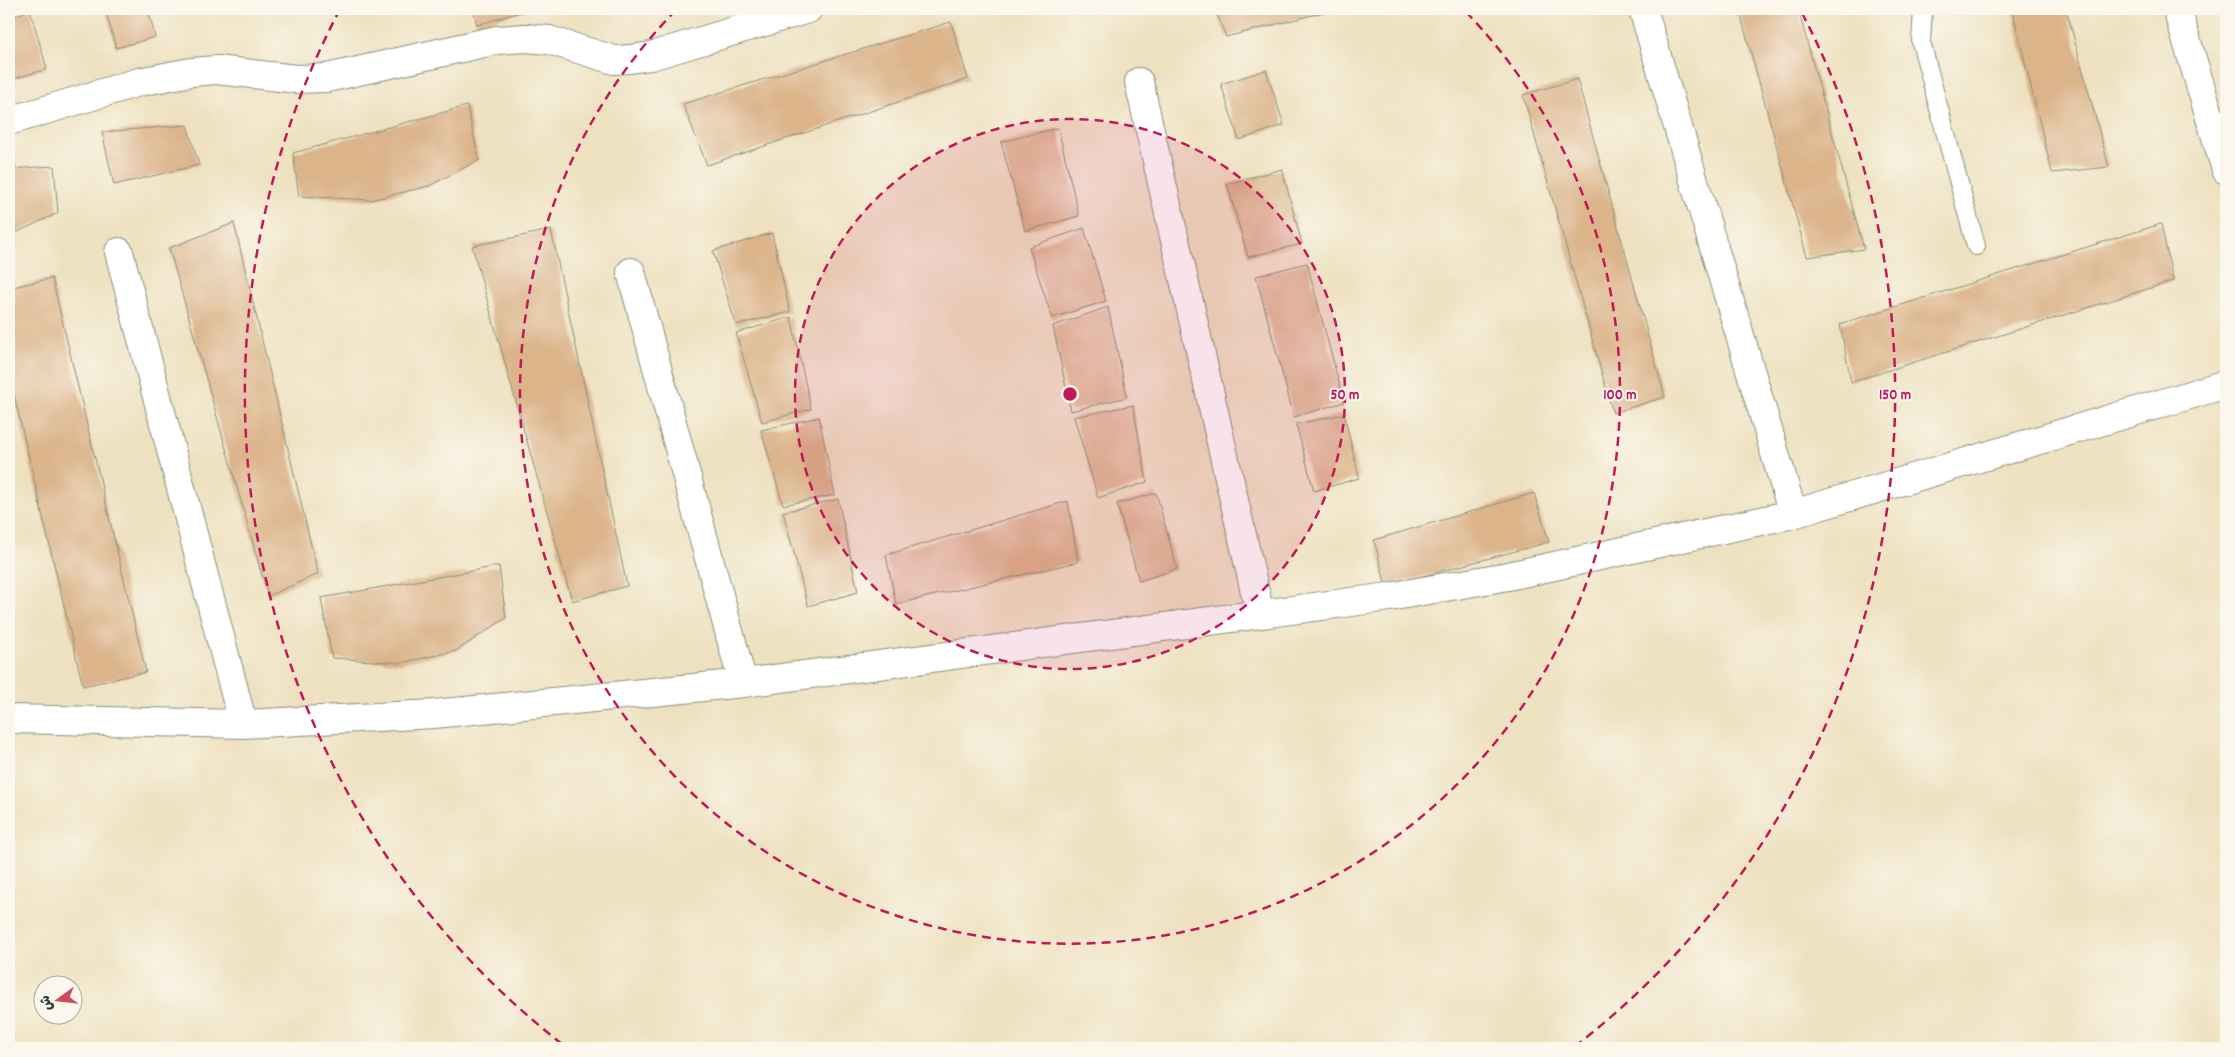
<svg xmlns="http://www.w3.org/2000/svg" width="2235" height="1057" font-family="Dekko,'Playpen Sans Arabic',sans-serif">
<style>
.building{fill:#dbb48a}
.lines{fill:none;stroke-linecap:round;stroke-linejoin:round}
.lane-casing{stroke:#868f7a;stroke-width:20}
.street-casing{stroke:#868f7a;stroke-width:30}
.lane{stroke:#fff;stroke-width:18}
.street{stroke:#fff;stroke-width:28}
.ring{fill:none;stroke:#c2185b;stroke-width:2.5;stroke-dasharray:9 6}
.centre{fill:#c2185b;stroke:#fbf7ec;stroke-width:2.5}
.ring-label{font-size:15px;text-anchor:middle;font-weight:bold;fill:#c2185b;stroke:#fbf7ec;stroke-width:4;stroke-linejoin:round;paint-order:stroke}
</style>
<rect width="100%" height="100%" fill="#fbf7ec"/>
<filter id="ink" filterUnits="userSpaceOnUse"><feTurbulence type="fractalNoise" baseFrequency=".02" numOctaves="2"/><feDisplacementMap in="SourceGraphic" scale="10" xChannelSelector="R" yChannelSelector="G"/><feConvolveMatrix kernelMatrix="1 2 1 2 8 2 1 2 1" color-interpolation-filters="sRGB"/></filter>
<filter id="wash" filterUnits="userSpaceOnUse"><feTurbulence type="fractalNoise" baseFrequency=".0096" numOctaves="4" result="noise"/><feDisplacementMap in="SourceGraphic" scale="20" xChannelSelector="R" yChannelSelector="G"/><feGaussianBlur stdDeviation="1.12" result="paint"/><feColorMatrix in="noise" values="0 0 0 0 0 0 0 0 0 0 0 0 0 0 0 0 0 1.4 0 .05"/><feComposite in="paint" operator="in"/></filter>
<g filter="url(#wash)">
<rect width="100%" height="100%" fill="#eee1c0"/>
<g id="blocks">
<!-- building -->
<g class="building">
<path d="M105,9h43l7,28 -39,11z"/>
<path d="M473,9h57l-53,16z"/>
<path d="M1215,9h121l-110,28z"/>
<path d="M1739,9h59l66,240 -57,8z"/>
<path d="M2012,9h54l43,158 -57,6z"/>
<path d="M30,10l17,59 -38,11v-62z"/>
<path d="M951,22l17,57 -261,86 -24,-61z"/>
<path d="M1266,70l18,55 -45,15 -18,-56z"/>
<path d="M1577,79l88,318 -52,16 -90,-318z"/>
<path d="M467,106l12,54 -50,26 -58,14 -72,-4 -6,-43z"/>
<path d="M187,125l12,40 -85,20 -12,-53z"/>
<path d="M1058,128l21,88 -54,15 -24,-89z"/>
<path d="M54,166l4,47 -49,23v-67z"/>
<path d="M1282,169l20,75 -54,13 -21,-73z"/>
<path d="M234,223l84,351 -50,22 -99,-348z"/>
<path d="M2161,224l12,57 -322,101 -11,-58z"/>
<path d="M1084,228l22,73 -54,17 -23,-71z"/>
<path d="M551,230l76,356 -55,15 -100,-355z"/>
<path d="M772,233l18,79 -54,13 -23,-74z"/>
<path d="M1307,263l37,139 -50,15 -38,-141z"/>
<path d="M52,278l94,394 -63,14 -74,-312v-86z"/>
<path d="M1108,307l19,90 -56,14 -18,-85z"/>
<path d="M791,317l20,92 -49,13 -26,-89z"/>
<path d="M1133,405l14,77 -49,16 -24,-81z"/>
<path d="M1344,414l15,64 -45,13 -18,-67z"/>
<path d="M819,417l16,78 -52,10 -22,-75z"/>
<path d="M1156,493l21,76 -38,12 -22,-77z"/>
<path d="M1534,493l15,49 -163,44 -12,-46z"/>
<path d="M838,499l20,93 -50,14 -25,-94z"/>
<path d="M1068,501l10,61 -182,42 -10,-49z"/>
<path d="M499,566l7,52 -50,33 -56,12 -68,-5 -11,-60z"/>
<path d="M9,589l5,16 -5,1z"/>
</g>
</g>
</g>
<g filter="url(#ink)">
<use href="#blocks" fill-opacity="0" stroke="#868f7a" stroke-width="1"/>
<g class="lines">
<defs>
<path id="lane" d="M1923,9l-2,33 55,204"/>
<g id="street">
<path d="M1643,9l150,505"/>
<path d="M2177,9l49,161"/>
<path d="M1139,82l121,532"/>
<path d="M9,121l130,-39 52,-10 26,-2 80,9 30,-1 170,-38 29,-2 23,2 65,20 16,-1 21,-3 157,-47"/>
<path d="M119,252l124,472"/>
<path d="M631,272l112,411"/>
<path d="M9,719l234,5 191,-10 309,-31 646,-86 119,-21 285,-62 433,-130"/>
</g>
</defs>
<!-- lane casing -->
<use href="#lane" class="lane-casing"/>
<!-- street casing -->
<use href="#street" class="street-casing"/>
<!-- lane -->
<use href="#lane" class="lane"/>
<!-- street -->
<use href="#street" class="street"/>
</g>
</g>
<!-- distance rings -->
<circle cx="1070" cy="394" r="275" fill="#c2185b" fill-opacity=".12"/>
<g class="ring">
<circle cx="1070" cy="394" r="275"/>
<path d="M1466 12A550 550 0 1 1 674 12"/>
<path d="M562 1044A825 825 0 0 1 338 13M1802 13A825 825 0 0 1 1578 1044"/>
</g>
<circle cx="1070" cy="394" r="8" class="centre"/>
<g class="ring-label">
<text x="1345" y="399">50 m</text>
<text x="1620" y="399">100 m</text>
<text x="1895" y="399">150 m</text>
</g>
<!-- margin -->
<rect width="2235" height="1057" fill="none" stroke="#fbf7ec" stroke-width="30"/>
<!-- north arrow -->
<g transform="translate(58 1000) rotate(255)"><circle r="24" fill="#fbf7ec" stroke="#a3ada2"/>
<path d="M0-4L9 19L0 12L-9 19Z" fill="#d1495b"/>
<text y="-8" font-size="14" font-weight="bold" text-anchor="middle" fill="#1f3d34">ش</text>
</g>
</svg>
